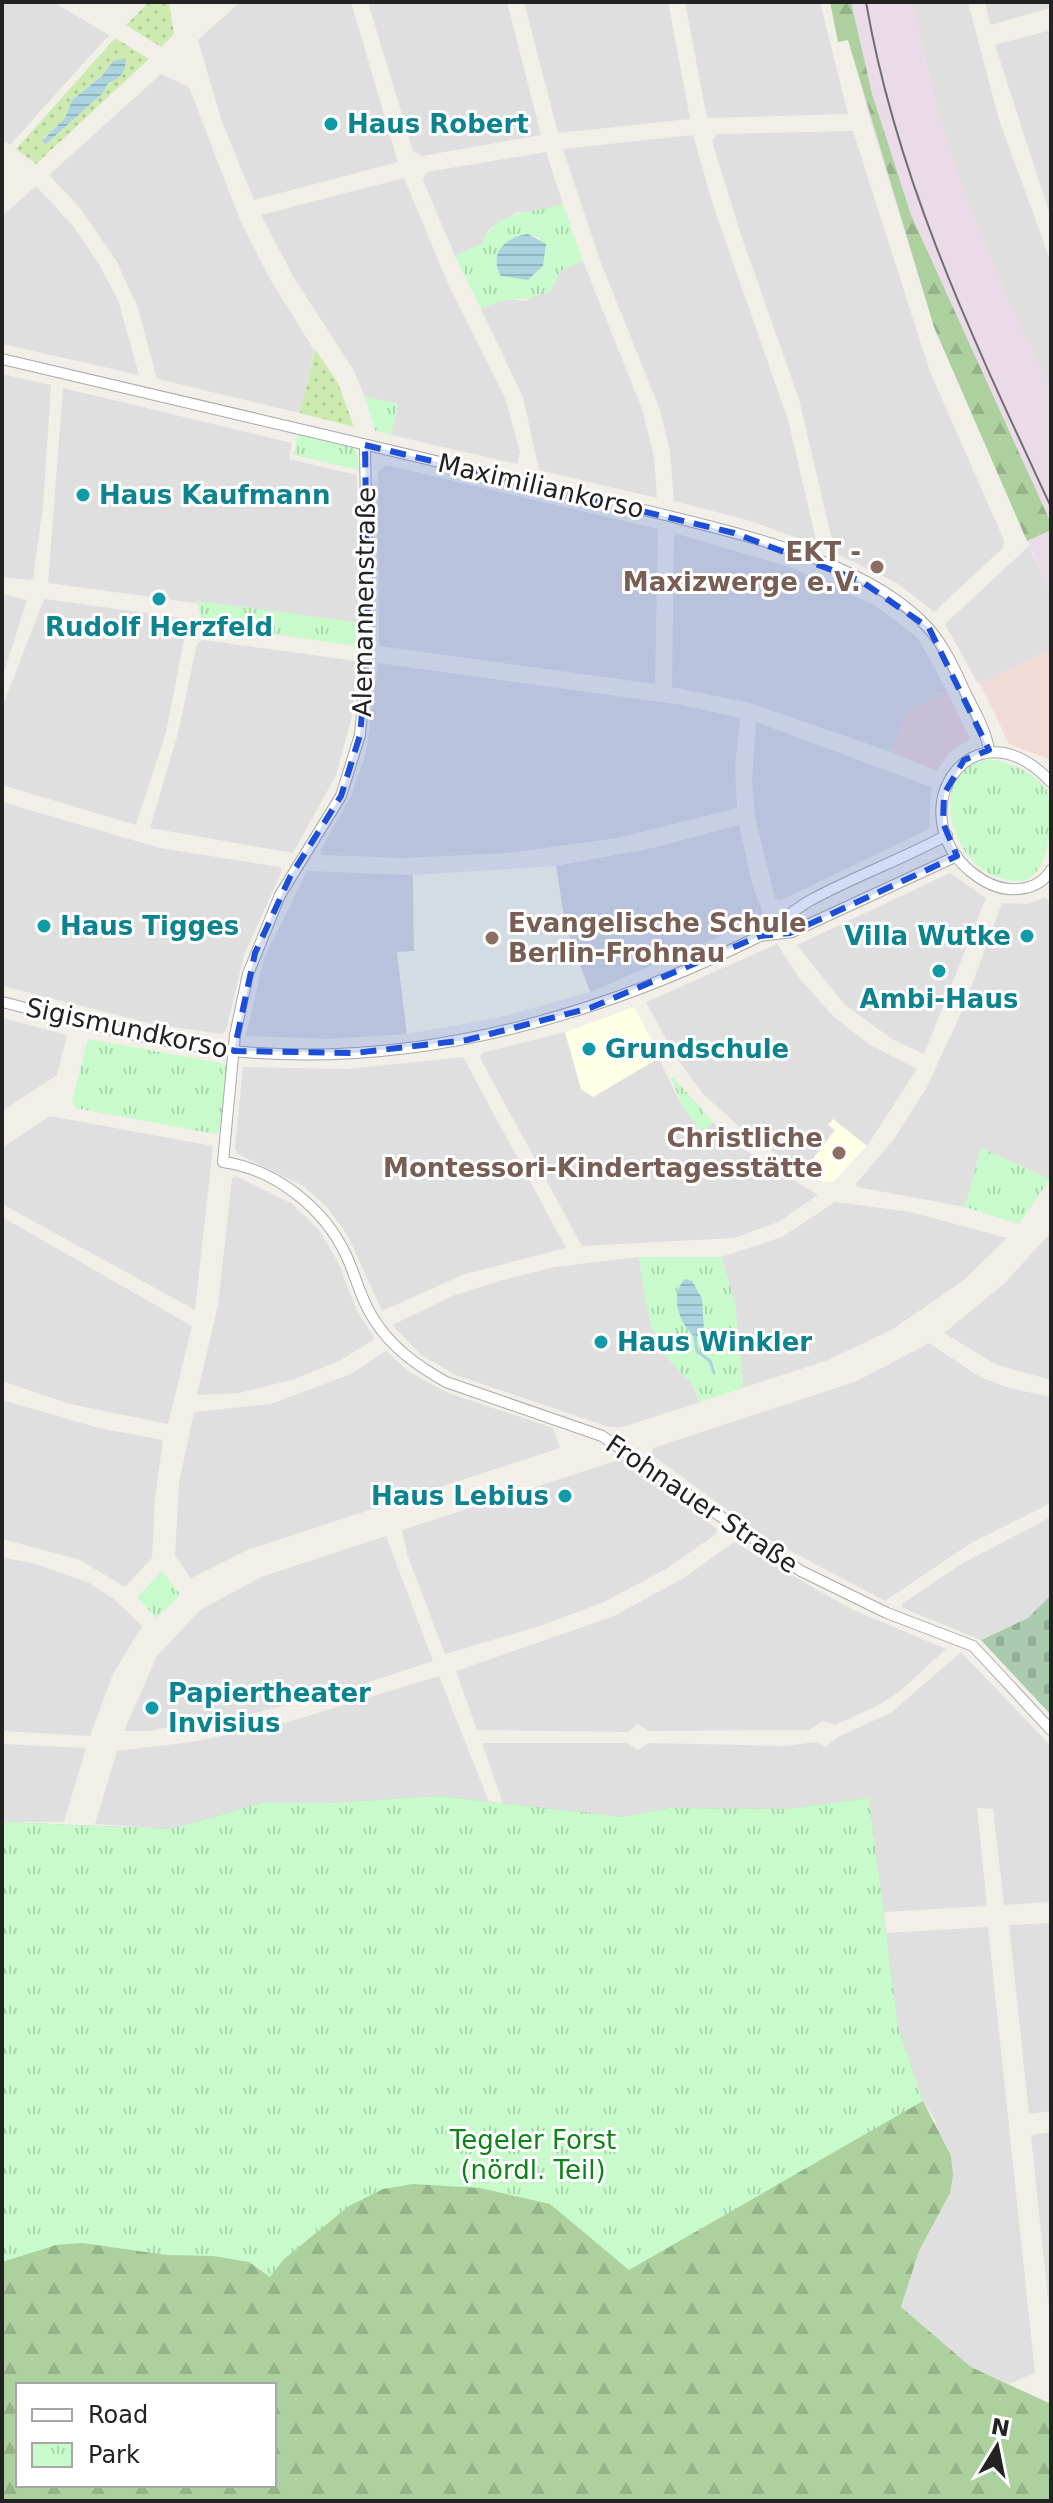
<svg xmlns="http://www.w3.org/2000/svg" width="1053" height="2503" font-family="'DejaVu Sans',sans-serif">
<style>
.residential{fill:#e0dfdf}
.commercial{fill:#f2dad9}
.education{fill:#ffffe5}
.railway{fill:#ebdbe8}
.grass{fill:url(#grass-dots);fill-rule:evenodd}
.forest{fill:url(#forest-firs);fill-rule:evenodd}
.cemetery{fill:url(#cemetery-stones)}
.park{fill:url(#park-tufts);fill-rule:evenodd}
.water{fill:url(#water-rules)}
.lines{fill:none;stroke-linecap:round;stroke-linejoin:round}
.stream{stroke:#aad3df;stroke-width:3}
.minor-casing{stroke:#a9a9a9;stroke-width:12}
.minor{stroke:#fff;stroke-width:10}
.tram{stroke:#707070;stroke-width:2}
.marked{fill:#1d4ed8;fill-opacity:0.2;stroke:#1d4ed8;stroke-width:6;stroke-dasharray:16 10;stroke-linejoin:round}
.culture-dot{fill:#0f9aa8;stroke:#fff;stroke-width:3}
.education-dot{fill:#8d6e63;stroke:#fff;stroke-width:3}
.labels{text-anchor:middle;stroke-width:6;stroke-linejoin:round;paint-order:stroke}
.culture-label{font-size:26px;font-weight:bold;fill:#0d838f;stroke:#fff;text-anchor:start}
.street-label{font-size:26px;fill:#222;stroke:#fff}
.education-label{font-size:26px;font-weight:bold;fill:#785e54;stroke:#fff;text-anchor:end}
.park-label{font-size:26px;fill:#0c8416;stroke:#fff}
</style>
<defs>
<pattern id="grass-dots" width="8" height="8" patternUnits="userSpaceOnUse" patternTransform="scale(2)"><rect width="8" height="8" fill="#cdebb0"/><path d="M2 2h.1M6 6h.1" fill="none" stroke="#b0c997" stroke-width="1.8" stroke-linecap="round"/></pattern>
<pattern id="forest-firs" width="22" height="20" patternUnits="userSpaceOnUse" patternTransform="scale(2)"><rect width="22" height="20" fill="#add19e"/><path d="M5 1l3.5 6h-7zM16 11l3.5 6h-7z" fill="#95b388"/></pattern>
<pattern id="cemetery-stones" width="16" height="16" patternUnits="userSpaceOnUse" patternTransform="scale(2)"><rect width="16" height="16" fill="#aacbaf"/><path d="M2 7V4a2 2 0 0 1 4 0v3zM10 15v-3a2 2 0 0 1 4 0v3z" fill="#92ae96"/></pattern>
<pattern id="park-tufts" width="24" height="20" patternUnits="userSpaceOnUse" patternTransform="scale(2)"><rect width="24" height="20" fill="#c8facc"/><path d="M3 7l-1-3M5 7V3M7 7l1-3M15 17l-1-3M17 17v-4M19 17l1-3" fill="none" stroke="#acd6af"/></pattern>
<pattern id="water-rules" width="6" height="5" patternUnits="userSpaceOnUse" patternTransform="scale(2)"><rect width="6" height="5" fill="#aad3df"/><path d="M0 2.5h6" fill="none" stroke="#92b5bf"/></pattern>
</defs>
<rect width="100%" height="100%" fill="#f2efe9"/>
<!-- residential -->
<g class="residential">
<path d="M2,2h51l56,33 -99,110 -8,-4z"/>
<path d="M240,2h111l47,160 -144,38 -32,-78 -24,-82z"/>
<path d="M368,2h139l34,133 -119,21 -9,-5z"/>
<path d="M524,2h144l22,117 -132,14z"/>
<path d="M685,2h135l28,112 -141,4z"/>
<path d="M912,2h56l31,118 52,142v130l-42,-89 -48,-118 -24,-75z"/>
<path d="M985,2h66v6l-61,17z"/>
<path d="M1051,30v188l-56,-173z"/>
<path d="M161,74l28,13 51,133 30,59 44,71 -14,63 -143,-34 -19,-71 -21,-46 -36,-53 -32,-34z"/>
<path d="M853,131l77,241 74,168 -1,8 -69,64 -37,-29 -62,-30 -36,-154 -58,-164 -29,-94 5,-7z"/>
<path d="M693,135l21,73 74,212 23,98 5,23 -3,3 -62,-23 -77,-20 -4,-50 -10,-41 -59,-147 -38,-114z"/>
<path d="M546,152l17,52 -28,9 -18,-1 -28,17 -8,15 -26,12 -32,-76 4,-8z"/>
<path d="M404,178l45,108 56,112 15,54 -3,12 -126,-29 7,-31 -33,-7 -12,-28 -59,-91 -33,-63z"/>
<path d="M36,186l38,41 24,36 20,37 21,75 -137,-31v-128z"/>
<path d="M583,261l59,148 12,48 3,41 -118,-28 -16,-73 -42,-88 22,-11 23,3 36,-31z"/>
<path d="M2,374l49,11 -8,122 -10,71 -4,2 -27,-3z"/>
<path d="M63,388l229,55 -3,16 68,16 1,150 -310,-42z"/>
<path d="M386,465l272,64 -3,155 -276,-38 -1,-174z"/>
<path d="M674,533l116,34 86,39 42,32 29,53 -39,20 -17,41 -141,-49 -78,-16z"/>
<path d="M1029,546l22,48v55l-73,35 -33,-60z"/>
<path d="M2,594l25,6 -25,78z"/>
<path d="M44,599l140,19 3,6 -21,108 -30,93 -134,-40v-77z"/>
<path d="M203,640l154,21 -5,55 -16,59 -43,78 -143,-25 28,-95 19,-89z"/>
<path d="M378,663l304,42 58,13 -5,49 2,41 -120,30 -108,15 -107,5 -80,-3 -2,-4 31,-55 15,-43z"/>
<path d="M756,722l175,65 -2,42 -148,71 -6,-2 -20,-81 -3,-37z"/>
<path d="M2,802l158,46 120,19 2,4 -38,84 -18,76 -5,3 -68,-10 -151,-38z"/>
<path d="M739,825l13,59 13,33 -175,75 -25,-68 -9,-58 97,-18z"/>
<path d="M307,871l106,4 1,76 -17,2 10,81 -80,5 -81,-3 18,-78z"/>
<path d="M950,873l36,25 -62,156 -32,-15 -47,-34 -48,-60z"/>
<path d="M1046,897l5,10 -1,272 -69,-31 -16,59 -108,-20 -1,-3 38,-45 33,-52 37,-81 38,-103 26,1z"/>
<path d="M777,944l23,35 33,37 37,29 47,24 -50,77 -34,-27 2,11 -32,41 -49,-31 -51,-46 -26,-35 -31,-57z"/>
<path d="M634,1007l45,93 22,32 12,-10 12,12 -1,3 94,58 -40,27 -44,16 -152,8 -102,-188 2,-5 83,-21z"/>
<path d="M2,1018l65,17 -10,40 -55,36z"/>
<path d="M463,1057l103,191 -101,26 -83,37 -34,-75 -21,-29 -24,-21 -65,-32 -3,-6 8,-81 105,2z"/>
<path d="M50,1116l163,30 -18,164 -193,-106v-56z"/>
<path d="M236,1176l55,27 28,27 19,32 18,47 19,30 -36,22 -47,19 -53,13 -42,2 21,-90 14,-126z"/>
<path d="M835,1202l76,10 96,26 -43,42 -71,49 -65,31 -85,28 -8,-86 -14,-45 61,-20z"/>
<path d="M2,1217l190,109 -24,98 -98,-20 -68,-23z"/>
<path d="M1051,1232v148l-54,-15 -53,-32 61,-50z"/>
<path d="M639,1257l9,53 17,45 21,18 14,29 -77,25h-14l-153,-52 -35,-20 -29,-30 63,-30 48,-15 52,-13z"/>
<path d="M929,1343l51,34 29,11 42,9v106l-80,40 -86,58 -117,-62 -116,-84 1,-7 204,-67z"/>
<path d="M386,1351l22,20 40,22 105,35 7,20 -313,102 -56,28 -16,-22 4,-73 15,-71 77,-8 80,-30z"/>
<path d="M2,1400l97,28 64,12 -8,58 -3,60 -27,29 -45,-27 -78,-21z"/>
<path d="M622,1459l95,70 -1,5 -50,35 -62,33 -64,24 -95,28 -38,-100 -5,-24z"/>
<path d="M1051,1517v78l-23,23 -47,22 -78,-32 -1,-4 59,-40z"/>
<path d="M386,1536l47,125 -94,31 -88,22 -104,17h-23l33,-75 43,-46 61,-33z"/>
<path d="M734,1542l117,67 95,40 -47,43 -22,14 -42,19 -12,-4 -14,9 -160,1 -11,-7 -10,8 -151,-2 -21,-59 158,-55 73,-40z"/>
<path d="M2,1557l37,8 50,18 26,17 27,26 -29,48 -23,62 -88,-5z"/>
<path d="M961,1652l90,94v156l-47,3 -11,-96 -16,-1 10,98 -103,6 -16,-114 -81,11 -119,-1 -45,9 -120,-13 -21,-61h145l11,7 11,-7 136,3 31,-4 10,5 12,-10 54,-25z"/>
<path d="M439,1676l50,126 -51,-6 -110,7h-66l-91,26 -76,-5 22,-73 74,-9 87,-17z"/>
<path d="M2,1744l84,4 -22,74h-62z"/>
<path d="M1051,1923v188l-22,3 -20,-189z"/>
<path d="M988,1927l47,446 -26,11 -38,-17 -70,-60 18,-56 31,-58 -15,-73 -12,-19 -25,-74 -12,-94z"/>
<path d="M1051,2132v196l-20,-193z"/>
</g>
<!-- commercial -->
<g class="commercial">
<path d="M1051,649v109l-3,1 -39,-15 -29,-61z"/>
<path d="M947,691l23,48 -21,14 -12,18 -46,-19 17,-41z"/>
</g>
<!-- education -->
<g class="education">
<path d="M556,866l9,58 25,68 -93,26 -90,16 -10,-82 17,-1 -1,-76z"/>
<path d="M634,1007l27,50 -68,40 -12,-8 -16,-57z"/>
<path d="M833,1119l34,27 -33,35 -7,2 -24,-11 32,-42 -7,-5z"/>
</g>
<!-- railway -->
<path class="railway" d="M839,2h73l25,108 24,75 48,118 42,89v202l-117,-267 -65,-211z"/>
<!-- grass -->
<g class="grass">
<path d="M149,2h20l5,32 -13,13 -35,-22z"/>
<path d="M115,38l34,21 -113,105 -20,-15zM113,61l-10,32 -57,51 -4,-4 23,-22 7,-18 30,-24z"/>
<path d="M315,349l23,34 16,44 -54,-14z"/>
</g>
<!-- forest -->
<g class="forest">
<path d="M830,2h21l21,92 39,121 140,308v7l-24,11 -93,-214 -86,-287 -10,2z"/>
<path d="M438,1796l185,21 45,-9 119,1 82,-11 29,229 25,74 28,55 2,19 -3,18 -31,58 -18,56 70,60 80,37v97h-1049v-679l169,7 91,-26h66zM18,2385h256v100h-256z"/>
</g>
<!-- cemetery -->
<path class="cemetery" d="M1051,1595v120l-70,-75 47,-22z"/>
<!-- park -->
<g class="park">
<path d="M563,204l20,57 -21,9 -12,22c-28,10 -43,4 -69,17l-26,-53 26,-12c17,-36 48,-29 82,-40zM528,234l12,4 3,28 -10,11 -35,-5 -2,-11z"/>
<path d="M365,397l33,7 -7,31 -16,-4z"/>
<path d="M298,432l58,16 3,22 -65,-15z"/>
<path d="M197,601l158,21 1,24 -148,-21 -7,-5z"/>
<path d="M995,760c19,5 41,13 52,30 6,21 6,92 -30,91 -74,-3 -94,-126 -22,-121z"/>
<path d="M88,1039l139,25 -7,66 -5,4 -140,-26 -3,-7z"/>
<path d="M673,1077l40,45 -11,10 -17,-21 -14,-33z"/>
<path d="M981,1148l69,31 -31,45 -54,-17z"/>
<path d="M639,1257h82l14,45 8,86 -43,14c-10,-27 -19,-26 -34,-46 -18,-22 -22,-70 -27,-99z"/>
<path d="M162,1571l19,24 -25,23 -19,-21z"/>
<path d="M438,1796l185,21 45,-9 119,1 82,-11 29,229 25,74 -294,169 -79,-66 -70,-16 -67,-4 -30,5 -34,17 -65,53 -14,18 -21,-15 -36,-6 -46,-1 -85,-12 -26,2 -54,17v-440l169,7 91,-26h66z"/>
</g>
<!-- water -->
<g class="water">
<path d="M126,58c0,14 -5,20 -18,25l-5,10 -57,51 -4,-3 23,-23 7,-18 30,-24 11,-15z"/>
<path d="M528,234l18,10 -3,22 -15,14 -27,-4c-13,-22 4,-39 27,-42z"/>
<path d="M685,1279l7,2 10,17 2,33 -8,7c-16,-13 -28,-42 -11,-59z"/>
</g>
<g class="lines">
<!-- stream -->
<path class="stream" d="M695,1336l2,15 13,10 4,12"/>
<defs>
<g id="minor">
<path d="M2,359l663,156c83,21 208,49 265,115 16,19 26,42 36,64 9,18 20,37 23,56"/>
<path d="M365,445l3,202 -8,88 -19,61 -61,99 -32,79 -13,61 -12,127c52,7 101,46 123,93 10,21 14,43 27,63 18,29 43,47 73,64l156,54 199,135 86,42 86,33 78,84"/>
<path d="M1051,782c-78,-83 -152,28 -81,89 11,9 24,17 39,18 17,1 33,-4 42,-19"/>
<path d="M760,936l32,-4 165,-76"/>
<path d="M2,1002c76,19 152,41 230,49 183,18 361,-33 524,-113 19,-10 35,-27 55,-38 44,-24 92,-41 136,-65"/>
</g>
</defs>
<!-- minor casing -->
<use href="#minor" class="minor-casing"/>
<!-- minor -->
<use href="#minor" class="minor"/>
<!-- tram -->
<path class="tram" d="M866,2c31,180 109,341 185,505"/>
</g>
<!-- marked area -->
<path class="marked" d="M365,445l369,88 127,48 68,47 60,122 -25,10 -20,34 -1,29 14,33 -167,77 -30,3 -170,72 -123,32 -112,13 -121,-2 21,-98 35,-76 51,-81 19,-61 8,-88z"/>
<!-- markers -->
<g class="culture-dot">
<circle cx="331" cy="124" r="8"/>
<circle cx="83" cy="495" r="8"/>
<circle cx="159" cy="599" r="8"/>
<circle cx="44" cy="926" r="8"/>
<circle cx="1027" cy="936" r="8"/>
<circle cx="939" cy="971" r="8"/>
<circle cx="589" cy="1049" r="8"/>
<circle cx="601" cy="1342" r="8"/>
<circle cx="565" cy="1496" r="8"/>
<circle cx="152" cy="1708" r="8"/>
</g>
<g class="education-dot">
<circle cx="877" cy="567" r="8"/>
<circle cx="492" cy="938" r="8"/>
<circle cx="839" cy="1153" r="8"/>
</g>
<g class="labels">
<!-- culture labels -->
<g class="culture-label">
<text x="347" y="133">Haus Robert</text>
<text x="99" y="504">Haus Kaufmann</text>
<text x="159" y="636" text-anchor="middle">Rudolf Herzfeld</text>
<text x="60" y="935">Haus Tigges</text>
<text x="1011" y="945" text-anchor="end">Villa Wutke</text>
<text x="939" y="1008" text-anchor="middle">Ambi-Haus</text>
<text x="605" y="1058">Grundschule</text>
<text x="617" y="1351">Haus Winkler</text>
<text x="549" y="1505" text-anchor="end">Haus Lebius</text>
<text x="168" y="1702">Papiertheater<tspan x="168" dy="30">Invisius</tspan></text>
</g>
<!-- street labels -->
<g class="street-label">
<text transform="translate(541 486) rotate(13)" y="9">Maximiliankorso</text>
<text transform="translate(364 602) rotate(-89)" y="9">Alemannenstraße</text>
<text transform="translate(127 1028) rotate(12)" y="9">Sigismundkorso</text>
<text transform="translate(702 1504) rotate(34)" y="9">Frohnauer Straße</text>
</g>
<!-- education labels -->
<g class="education-label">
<text x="861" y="561">EKT -<tspan x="861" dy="30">Maxizwerge e.V.</tspan></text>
<text x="508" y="932" text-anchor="start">Evangelische Schule<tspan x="508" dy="30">Berlin-Frohnau</tspan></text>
<text x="823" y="1147">Christliche<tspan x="823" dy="30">Montessori-Kindertagesstätte</tspan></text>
</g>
<!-- park labels -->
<g class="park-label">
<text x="533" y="2149">Tegeler Forst<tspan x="533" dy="30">(nördl. Teil)</tspan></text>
</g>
</g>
<!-- border -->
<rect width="1053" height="2503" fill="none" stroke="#222222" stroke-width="8"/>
<!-- legend -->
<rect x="16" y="2383" width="260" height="104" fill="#ffffff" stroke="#a7a7a7" stroke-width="2"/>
<rect x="32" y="2409" width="40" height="12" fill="#ffffff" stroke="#a7a7a7" stroke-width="2"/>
<text x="88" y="2423" font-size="24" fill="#222222">Road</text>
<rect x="32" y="2443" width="40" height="24" fill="url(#park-tufts)" stroke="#a7a7a7" stroke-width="2"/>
<text x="88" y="2463" font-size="24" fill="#222222">Park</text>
<!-- north arrow -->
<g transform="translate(997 2447) rotate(10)" stroke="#ffffff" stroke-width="6" paint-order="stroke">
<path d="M0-6L14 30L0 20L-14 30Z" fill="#222222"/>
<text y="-12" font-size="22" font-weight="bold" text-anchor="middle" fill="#222222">N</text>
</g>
</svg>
